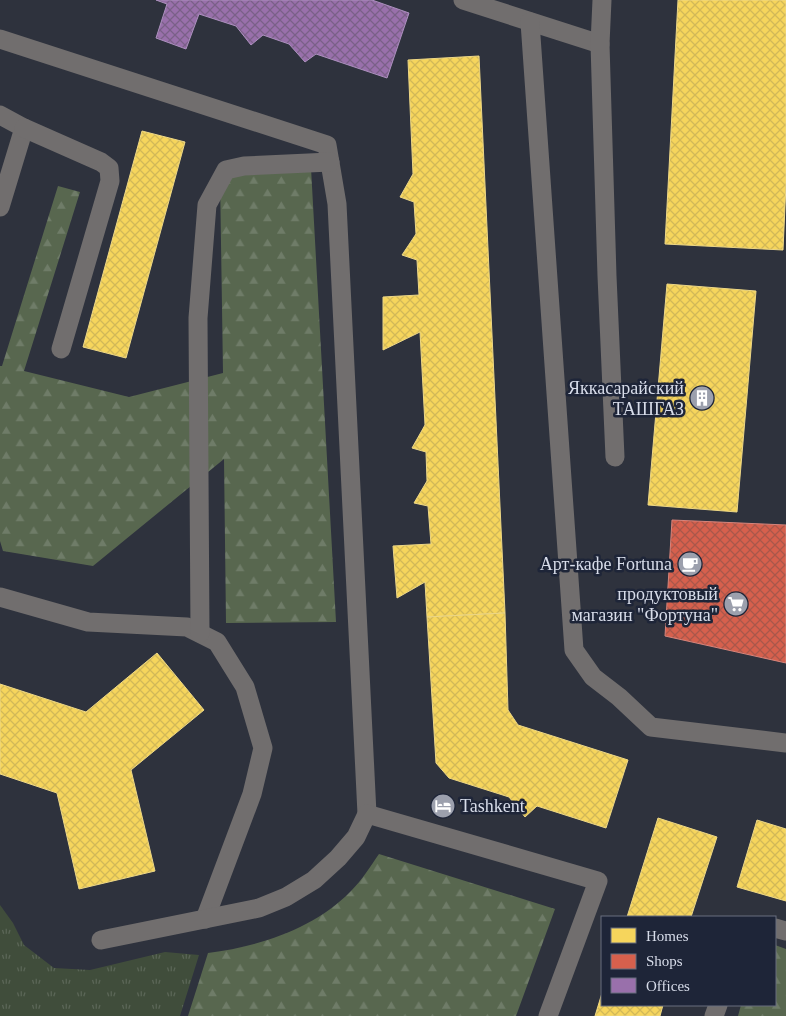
<svg xmlns="http://www.w3.org/2000/svg" width="786" height="1016" font-family="Georgia,serif">
<style>
.grass{fill:url(#grass-tufts)}
.forest{fill:url(#forest-firs)}
.homes{fill:url(#homes-cross-hatch);stroke:#edd786}
.shops{fill:url(#shops-cross-hatch);stroke:#d6857c}
.offices{fill:url(#offices-cross-hatch);stroke:#ac90be}
.lines{fill:none;stroke-linecap:round;stroke-linejoin:round}
.service{stroke:#716e6e;stroke-width:19}
.labels{text-anchor:middle;stroke-width:5;stroke-linejoin:round;paint-order:stroke}
.poi-label{font-size:18px;fill:#d7dce9;stroke:#1e2538;text-anchor:end}
</style>
<defs>
<pattern id="grass-tufts" width="24" height="20" patternUnits="userSpaceOnUse" patternTransform="scale(1.25)"><rect width="24" height="20" fill="#404d3b"/><path d="M3 7l-1-3M5 7V3M7 7l1-3M15 17l-1-3M17 17v-4M19 17l1-3" fill="none" stroke="#5b6657"/></pattern>
<pattern id="forest-firs" width="22" height="20" patternUnits="userSpaceOnUse" patternTransform="scale(1.25)"><rect width="22" height="20" fill="#58674f"/><path d="M5 1l3.5 6h-7zM16 11l3.5 6h-7z" fill="#6f7c68"/></pattern>
<pattern id="homes-cross-hatch" width="8" height="8" patternUnits="userSpaceOnUse" patternTransform="scale(1.25)"><rect width="8" height="8" fill="#f6d55c"/><path d="M0 0l8 8M0 8l8-8" fill="none" stroke="#d2b858"/></pattern>
<pattern id="shops-cross-hatch" width="8" height="8" patternUnits="userSpaceOnUse" patternTransform="scale(1.25)"><rect width="8" height="8" fill="#d6604d"/><path d="M0 0l8 8M0 8l8-8" fill="none" stroke="#a9574b"/></pattern>
<pattern id="offices-cross-hatch" width="8" height="8" patternUnits="userSpaceOnUse" patternTransform="scale(1.25)"><rect width="8" height="8" fill="#9970ab"/><path d="M0 0l8 8M0 8l8-8" fill="none" stroke="#7a6088"/></pattern>
</defs>
<rect width="100%" height="100%" fill="#2e323d"/>
<!-- grass -->
<path class="grass" d="M0,905l13,18 11,22 30,23 36,2 75,-18 34,3 -19,61h-180z"/>
<!-- forest -->
<g class="forest">
<path d="M311,168l25,454 -110,1 -2,-164 -131,107 -90,-15 -3,-10v-175h2l56,-180 22,6 -56,179 105,26 94,-24 -3,-197z"/>
<path d="M379,854l176,55 -39,107h-328l20,-63c52,-7 106,-24 143,-62 11,-11 19,-24 28,-37z"/>
<path d="M775,945l11,4v67h-48l3,-11h34z"/>
</g>
<!-- homes -->
<g class="homes">
<path d="M678,0h108v184l-3,66 -118,-6z"/>
<path d="M479,56l26,557 -78,4 -2,-35 -28,16 -4,-52 38,-2 -3,-38 -14,-3 13,-22 -1,-29 -14,-4 13,-23 -5,-93 -37,18v-53l36,-2 -2,-35 -15,-5 14,-21 -2,-32 -14,-5 13,-23 -5,-114z"/>
<path d="M142,131l43,11 -59,216 -43,-11z"/>
<path d="M667,284l89,7 -19,221 -89,-7z"/>
<path d="M505,613l3,97 10,15 110,35 -22,68 -69,-22 -12,11 -16,-20 -60,-19 -13,-15 -9,-146z"/>
<path d="M157,653l47,57 -73,60 24,101 -76,18 -22,-96 -57,-19v-90l86,28z"/>
<path d="M658,818l59,19 -26,80h-64z"/>
<path d="M757,820l29,9v72l-49,-14z"/>
<path d="M602,993v12h61l-3,11h-65z"/>
</g>
<!-- shops -->
<path class="shops" d="M672,520l114,5v138l-121,-27z"/>
<!-- offices -->
<path class="offices" d="M156,0h216l37,13 -22,65 -71,-24 -11,8 -16,-18 -26,-9 -12,10 -15,-19 -37,-12 -13,35 -30,-11 11,-34z"/>
<g class="lines">
<!-- service -->
<g class="service">
<path d="M463,0l137,44"/>
<path d="M602,0l-2,44 7,232 8,181"/>
<path d="M530,22l44,628 19,27 26,20 32,30 135,16"/>
<path d="M0,39l327,106 10,59 30,610"/>
<path d="M0,115l24,13 -24,79"/>
<path d="M24,128l77,34 8,6 1,13 -49,168"/>
<path d="M0,597l88,25 99,5 30,15 28,45 18,61 -11,46 -47,125"/>
<path d="M200,633l-2,-315 9,-113 19,-35 18,-4 86,-4"/>
<path d="M775,928l11,3"/>
<path d="M101,940l158,-32 27,-11 28,-17 24,-22 18,-21 11,-23 231,67 -50,135"/>
<path d="M714,1016l4,-11"/>
</g>
</g>
<!-- icons -->
<defs>
<symbol id="building-disc" viewBox="-11 -11 22 22"><circle r="9.5" fill="#9ca0ad" stroke="#1e2538"/><path d="M-4-6H4V6H1V3H-1V6H-4ZM-2.5-4.3h1.7v1.8h-1.7ZM.8-4.3h1.7v1.8H.8ZM-2.5-1h1.7V.8h-1.7ZM.8-1h1.7V.8H.8Z" fill="#fff"/></symbol>
<symbol id="cafe-disc" viewBox="-11 -11 22 22"><circle r="9.5" fill="#9ca0ad" stroke="#1e2538"/><path d="M-5.5-4.5H6V0H3Q3 3.5 0 3.5H-2.5Q-5.5 3.5-5.5 0ZM3-3.2v2h1.7v-2ZM-6 4.5H4V6H-6Z" fill="#fff"/></symbol>
<symbol id="supermarket-disc" viewBox="-11 -11 22 22"><circle r="9.5" fill="#9ca0ad" stroke="#1e2538"/><path d="M-6-5.5h2.5l.6 2H6L4.5 2H-2.5L-4.4-4H-6ZM-1.5 3.2a1.3 1.3 0 1 0 .1 0ZM3 3.2a1.3 1.3 0 1 0 .1 0Z" fill="#fff"/></symbol>
<symbol id="hotel-disc" viewBox="-11 -11 22 22"><circle r="9.5" fill="#9ca0ad" stroke="#1e2538"/><path d="M-6-4.5h1.5V1H6V5H4.5V3h-9V5H-6ZM-4 0a1.8 1.8 0 1 1 3.6 0ZM.5 0V-2.5h3Q6-2.5 6 0Z" fill="#fff"/></symbol>
</defs>
<g fill-rule="evenodd">
<use href="#building-disc" x="688" y="384" width="28" height="28"/>
<use href="#cafe-disc" x="676" y="550" width="28" height="28"/>
<use href="#supermarket-disc" x="722" y="590" width="28" height="28"/>
<use href="#hotel-disc" x="429" y="792" width="28" height="28"/>
</g>
<g class="labels">
<!-- poi labels -->
<g class="poi-label">
<text x="684" y="394">Яккасарайский<tspan x="684" dy="21">ТАШГАЗ</tspan></text>
<text x="672" y="570">Арт-кафе Fortuna</text>
<text x="718" y="600">продуктовый<tspan x="718" dy="21">магазин "Фортуна"</tspan></text>
<text x="460" y="812" text-anchor="start">Tashkent</text>
</g>
</g>
<!-- legend -->
<rect x="601" y="916" width="175" height="90" fill="#1e2538" stroke="#686e7f"/>
<rect x="611" y="928" width="25" height="15" fill="#f6d55c" stroke="#686e7f"/>
<text x="646" y="941" font-size="15" fill="#d7dce9">Homes</text>
<rect x="611" y="954" width="25" height="15" fill="#d6604d" stroke="#686e7f"/>
<text x="646" y="966" font-size="15" fill="#d7dce9">Shops</text>
<rect x="611" y="978" width="25" height="15" fill="#9970ab" stroke="#686e7f"/>
<text x="646" y="991" font-size="15" fill="#d7dce9">Offices</text>
</svg>
